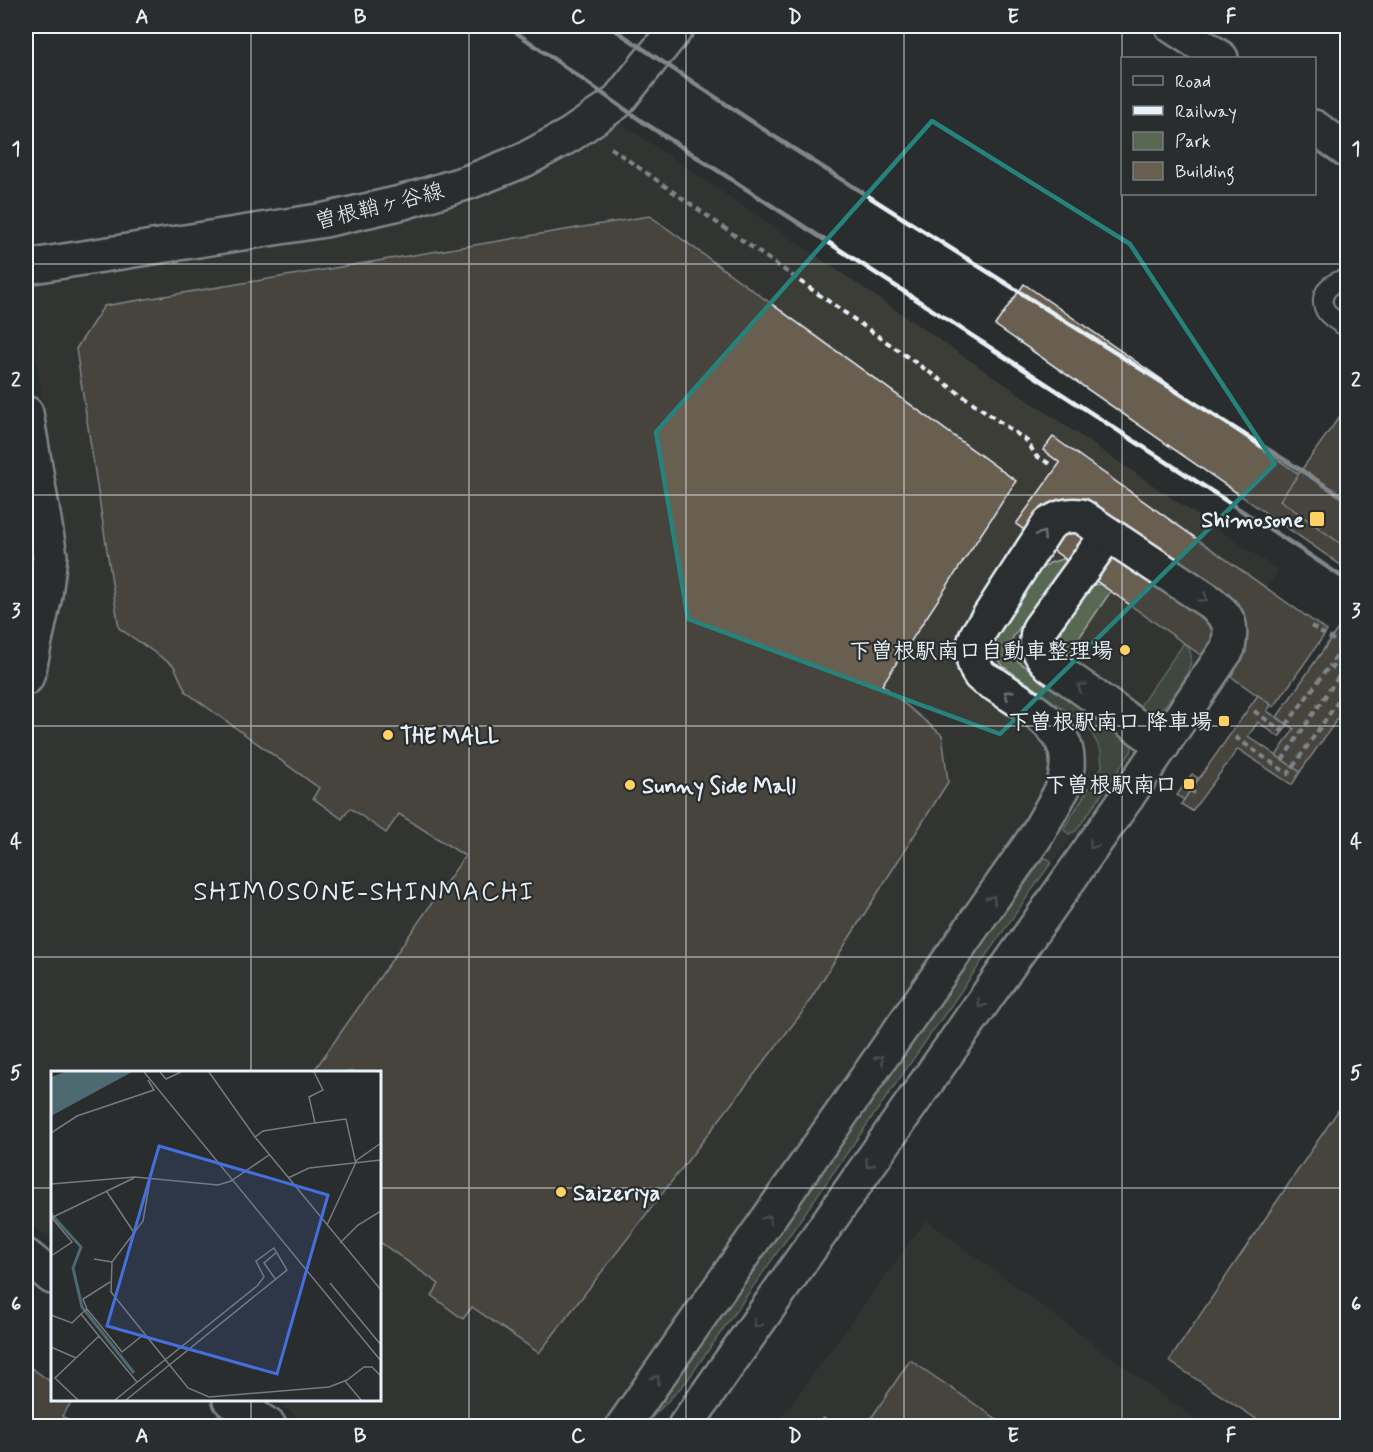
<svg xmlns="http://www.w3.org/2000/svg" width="1373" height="1452" font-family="Mynerve,'Klee One',sans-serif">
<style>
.built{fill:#3d3c38}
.green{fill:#586852;stroke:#a0aca5;stroke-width:1.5}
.building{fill:#695f51;stroke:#e8f1f8;stroke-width:1.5}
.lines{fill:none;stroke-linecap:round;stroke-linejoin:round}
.lane-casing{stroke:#e8f1f8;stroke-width:22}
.street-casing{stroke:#e8f1f8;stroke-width:38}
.secondary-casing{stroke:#e8f1f8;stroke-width:38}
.primary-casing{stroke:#e8f1f8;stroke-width:38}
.path{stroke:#e8f1f8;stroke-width:4;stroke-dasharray:6 4.5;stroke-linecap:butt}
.lane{stroke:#2a2d2e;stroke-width:18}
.street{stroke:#2a2d2e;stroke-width:33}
.secondary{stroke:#2a2d2e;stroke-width:33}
.primary{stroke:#2a2d2e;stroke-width:33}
.rail{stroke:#e8f1f8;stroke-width:4.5}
.path-bridge{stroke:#e8f1f8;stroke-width:4;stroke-dasharray:6 4.5;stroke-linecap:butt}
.oneway{stroke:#6c7275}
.marked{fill:none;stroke:#25827c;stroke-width:4.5;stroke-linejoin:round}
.grid{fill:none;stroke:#e8f1f8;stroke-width:1.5;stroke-opacity:0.55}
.poi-dot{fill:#ffd166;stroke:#2a2d2e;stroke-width:2}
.labels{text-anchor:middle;stroke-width:4.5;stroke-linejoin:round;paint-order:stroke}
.street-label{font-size:22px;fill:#e8f1f8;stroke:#2a2d2e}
.poi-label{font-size:22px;font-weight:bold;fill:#e8f1f8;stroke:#2a2d2e;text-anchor:end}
.quarter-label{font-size:26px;letter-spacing:1.5px;fill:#e8f1f8;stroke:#2a2d2e}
.inset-river{fill:none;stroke:#4d6971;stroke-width:3}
.inset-road{fill:none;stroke:#767b7f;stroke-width:1.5}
.view{fill:#466fde;fill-opacity:0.15;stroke:#466fde;stroke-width:3}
.inset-edge{fill:none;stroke:#e8f1f8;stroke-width:3}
.neatline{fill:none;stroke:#e8f1f8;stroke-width:2}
.grid-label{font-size:20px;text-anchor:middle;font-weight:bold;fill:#e8f1f8}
</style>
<rect width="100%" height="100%" fill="#2a2d2e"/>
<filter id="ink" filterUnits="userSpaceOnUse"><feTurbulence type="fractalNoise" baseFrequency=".0167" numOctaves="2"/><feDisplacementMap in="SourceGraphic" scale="12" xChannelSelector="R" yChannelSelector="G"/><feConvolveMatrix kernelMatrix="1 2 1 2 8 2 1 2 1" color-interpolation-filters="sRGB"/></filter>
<g filter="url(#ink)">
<!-- built -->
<g class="built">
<path d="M615,119l664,452 -663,855h-305l-38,-26h107v-328h-328v168l-26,-19v-514l19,-35 18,-135 -37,-245v-16l463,-84z"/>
<path d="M926,1220l278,206h-429z"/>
</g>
<!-- green -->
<g class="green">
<path d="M1062,559l6,2 -55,76c-5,10 -3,18 6,25l111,80 2,5 -1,5 -55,79 -7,3 -5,-4 1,-4 32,-50 5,-10 -1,-15 -13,-25 -85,-60c-6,-7 -10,-17 -7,-26 5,-20 33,-53 45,-71l9,-6z"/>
<path d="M1099,584l12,7 -45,66 73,50 45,-64c21,16 -11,56 -25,68l-17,2 -86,-63 2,-14 29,-47 6,-4z"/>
<path d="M1046,858l4,2 1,3 -365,519 -42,44h-8l406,-566z"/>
</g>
<!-- building -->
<g class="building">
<path d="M650,216l366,265 -134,204 60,50 6,47 -147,232 -262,339 -67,-46 -9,12 -31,-23 7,-12 -59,-42v-170h-67l152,-216 -66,-42 -13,19 -36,-25 -8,11 -29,-21 6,-10 -133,-96 -12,-26 -55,-38 -43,-279 28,-43z"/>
<path d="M1024,284l324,224v62l-353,-245z"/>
<path d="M1347,406h1v143l-68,-49z"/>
<path d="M1053,437l274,194 -53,76 -258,-183 44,-61 -17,-13z"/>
<path d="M1348,614v42l-6,7 6,4v37l-48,68 -24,-16 18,-27 -17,-12z"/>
<path d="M1258,695l13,10 -4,6 21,14 -9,12 -21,-15 -10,14 52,36 -8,13 -54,-36 -46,62 -11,-7z"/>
<path d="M1192,774l6,4 -14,22 -7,-5z"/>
<path d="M1348,1096v330h-81l-98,-65z"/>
<path d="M910,1360l97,66h-141z"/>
<path d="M29,1366l23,17v17h21l-11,16 14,10h-50v-56z"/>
<path d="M823,1418l13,8h-19z"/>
</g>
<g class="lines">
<defs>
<path id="lane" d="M1348,279c-17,1 -33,17 -21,34 5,6 14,11 21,15"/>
<g id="street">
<path d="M1108,534l-69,95c-5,15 0,25 11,36l113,80"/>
<path d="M1063,788c3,-12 6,-24 3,-37 -7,-30 -46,-49 -70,-66 -5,-3 -12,-6 -16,-10 -9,-12 -8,-28 -3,-40l72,-111c11,-7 19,-10 32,-8l129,86c19,16 23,21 18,46l-101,149"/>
</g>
<g id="secondary">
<path d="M26,413l24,143 -5,39 -16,74 -3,9"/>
<path d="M26,1256l26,21"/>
<path d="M230,1400l39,26"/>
<path d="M623,1426l413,-590 27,-48"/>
<path d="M685,1426l442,-629"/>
</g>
<g id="primary">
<path d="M1172,26l49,32"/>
<path d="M1314,127l34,24"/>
<path d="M26,267l299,-47 75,-17 69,-21 55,-22 46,-25 46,-32 62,-77"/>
</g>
</defs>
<!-- lane casing -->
<use href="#lane" class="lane-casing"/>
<!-- street casing -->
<use href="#street" class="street-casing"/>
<!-- secondary casing -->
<use href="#secondary" class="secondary-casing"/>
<!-- primary casing -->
<use href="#primary" class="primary-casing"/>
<!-- path -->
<g class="path">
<path d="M611,148l416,293 9,15 14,8"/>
<path d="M1311,626l37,23"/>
<path d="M1254,711l28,20 48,-66"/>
<path d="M1235,737l53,37 60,-87"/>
<path d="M1282,760l59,-87"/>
<path d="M1190,790l5,3"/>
</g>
<!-- lane -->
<use href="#lane" class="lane"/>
<!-- street -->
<use href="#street" class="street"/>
<!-- secondary -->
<use href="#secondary" class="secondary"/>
<!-- primary -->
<use href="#primary" class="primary"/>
<!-- rail -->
<g class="rail">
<path d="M507,26l136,96 656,426 49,33"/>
<path d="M609,26l169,113 570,361"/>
</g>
<!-- path-bridge -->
<path class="path-bridge" d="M1348,639l-18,26 18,13"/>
</g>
<!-- one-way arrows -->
<defs><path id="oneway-chevron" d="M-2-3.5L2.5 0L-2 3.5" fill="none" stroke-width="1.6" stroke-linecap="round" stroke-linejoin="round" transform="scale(1.5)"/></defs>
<g class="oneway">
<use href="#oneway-chevron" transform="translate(1042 535) rotate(-57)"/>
<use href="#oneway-chevron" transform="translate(1204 598) rotate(35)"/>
<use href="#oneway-chevron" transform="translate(1081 687) rotate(-145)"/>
<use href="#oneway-chevron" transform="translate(1008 694) rotate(-145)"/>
<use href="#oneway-chevron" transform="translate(1093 845) rotate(125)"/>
<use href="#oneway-chevron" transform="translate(992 899) rotate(-55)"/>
<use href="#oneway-chevron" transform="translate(981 1004) rotate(125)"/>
<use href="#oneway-chevron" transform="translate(880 1059) rotate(-55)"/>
<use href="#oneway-chevron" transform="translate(869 1164) rotate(125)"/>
<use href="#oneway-chevron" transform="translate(768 1219) rotate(-55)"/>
<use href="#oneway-chevron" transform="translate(757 1324) rotate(125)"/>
<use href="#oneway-chevron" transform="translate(656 1379) rotate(-55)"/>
</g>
</g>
<!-- marked area -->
<path d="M0 0H1373V1452H0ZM932,121l198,123 145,220 -275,270 -312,-115 -32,-187z" fill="#2a2d2e" fill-opacity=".55" fill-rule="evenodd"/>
<path class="marked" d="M932,121l198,123 145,220 -275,270 -312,-115 -32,-187z"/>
<!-- grid -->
<path class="grid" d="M251,26v1046M469,26v1400M686,26v1400M904,26v1400M1122,26v1400M26,264h1322M26,495h1322M26,726h1322M26,957h1322M26,1188h26M380,1188h968M251,1400v26"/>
<!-- markers -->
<g class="poi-dot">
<rect x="1309" y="511" width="16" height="16" rx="3"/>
<circle cx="1125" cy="650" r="6"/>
<rect x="1218" y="715" width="12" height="12" rx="3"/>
<circle cx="388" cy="735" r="6"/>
<rect x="1183" y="778" width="12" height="12" rx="3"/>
<circle cx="630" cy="785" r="6"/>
<circle cx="561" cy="1192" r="6"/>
</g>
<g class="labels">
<!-- street labels -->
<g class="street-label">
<text transform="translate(379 205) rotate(-14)" y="8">曽根鞘ヶ谷線</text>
</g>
<!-- poi labels -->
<g class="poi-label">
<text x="1304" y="527">Shimosone</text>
<text x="1113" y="658">下曽根駅南口自動車整理場</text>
<text x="1212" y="729">下曽根駅南口 降車場</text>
<text x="400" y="743" text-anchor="start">THE MALL</text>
<text x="1177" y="792">下曽根駅南口</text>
<text x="642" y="793" text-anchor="start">Sunny Side Mall</text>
<text x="573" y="1200" text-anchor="start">Saizeriya</text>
</g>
<!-- quarter labels -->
<g class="quarter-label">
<text x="364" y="900">SHIMOSONE-SHINMACHI</text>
</g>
</g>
<!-- overview -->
<g transform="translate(51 1071)">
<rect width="330" height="330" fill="#2a2d2e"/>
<path d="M14,1h67l-81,44v-39z" fill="#4d6971"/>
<path class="inset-river" d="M0,143l30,33 -8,21 9,39 52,66"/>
<path class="inset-road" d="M93,1l237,289M109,1l6,7 15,-7M158,1l46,65 126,153M264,52l31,-4 10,45M0,62l26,-17 77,-26 -6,-10M204,66l8,-6 52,-8 -6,-26 14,-7 -9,-18M237,107l21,-10 72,-8M99,109l-7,41 -31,41 -1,30 77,96 21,9 120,-10 18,-7 17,-13h8l9,9M0,113l84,-7 83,8 13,-4 38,-26M56,121l28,42M0,147l83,-40M276,154l30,-65 24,-17M289,172l18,-18 23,-14M0,185l21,-14 -20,-24M43,188l18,3M225,209l-12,-17 13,-11M279,212l51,62M36,238l-4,-10 27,-17M0,244l21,8 9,-9M48,265l-18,-22 6,-5 35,43 21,-17M0,276l25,11M294,310l16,19M27,329l-23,-22 44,-42 38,46M64,329l142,-114 7,-9 -8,-16 18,-13 13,22 -161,130"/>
<path class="view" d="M108,75l169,49 -51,179 -170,-48z"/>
<rect width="330" height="330" class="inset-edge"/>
</g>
<!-- margin -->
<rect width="1373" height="1452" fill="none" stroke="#2a2d2e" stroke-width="66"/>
<!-- legend -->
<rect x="1121" y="57" width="195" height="138" fill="#2a2d2e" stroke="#767b7f" stroke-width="1.5"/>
<rect x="1133" y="76" width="30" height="9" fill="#2a2d2e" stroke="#767b7f" stroke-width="1.5"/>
<text x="1175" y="87" font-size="18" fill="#e8f1f8">Road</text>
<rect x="1133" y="106" width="30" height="9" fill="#e8f1f8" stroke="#767b7f" stroke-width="1.5"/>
<text x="1175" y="117" font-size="18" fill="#e8f1f8">Railway</text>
<rect x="1133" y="132" width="30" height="18" fill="#586852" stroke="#767b7f" stroke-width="1.5"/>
<text x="1175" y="147" font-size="18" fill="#e8f1f8">Park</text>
<rect x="1133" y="162" width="30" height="18" fill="#695f51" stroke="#767b7f" stroke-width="1.5"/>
<text x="1175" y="177" font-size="18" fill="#e8f1f8">Building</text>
<rect x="33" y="33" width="1307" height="1386" class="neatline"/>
<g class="grid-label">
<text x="142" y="23">A</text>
<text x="360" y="23">B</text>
<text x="578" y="23">C</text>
<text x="795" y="23">D</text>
<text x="1013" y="23">E</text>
<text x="1231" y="23">F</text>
<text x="16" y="155">1</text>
<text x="1356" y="155">1</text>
<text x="16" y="386">2</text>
<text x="1356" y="386">2</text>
<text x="16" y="617">3</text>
<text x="1356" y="617">3</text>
<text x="16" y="848">4</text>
<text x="1356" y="848">4</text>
<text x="16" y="1079">5</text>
<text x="1356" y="1079">5</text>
<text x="16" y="1310">6</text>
<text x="1356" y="1310">6</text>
<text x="142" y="1442">A</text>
<text x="360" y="1442">B</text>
<text x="578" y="1442">C</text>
<text x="795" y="1442">D</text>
<text x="1013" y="1442">E</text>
<text x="1231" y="1442">F</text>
</g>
</svg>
